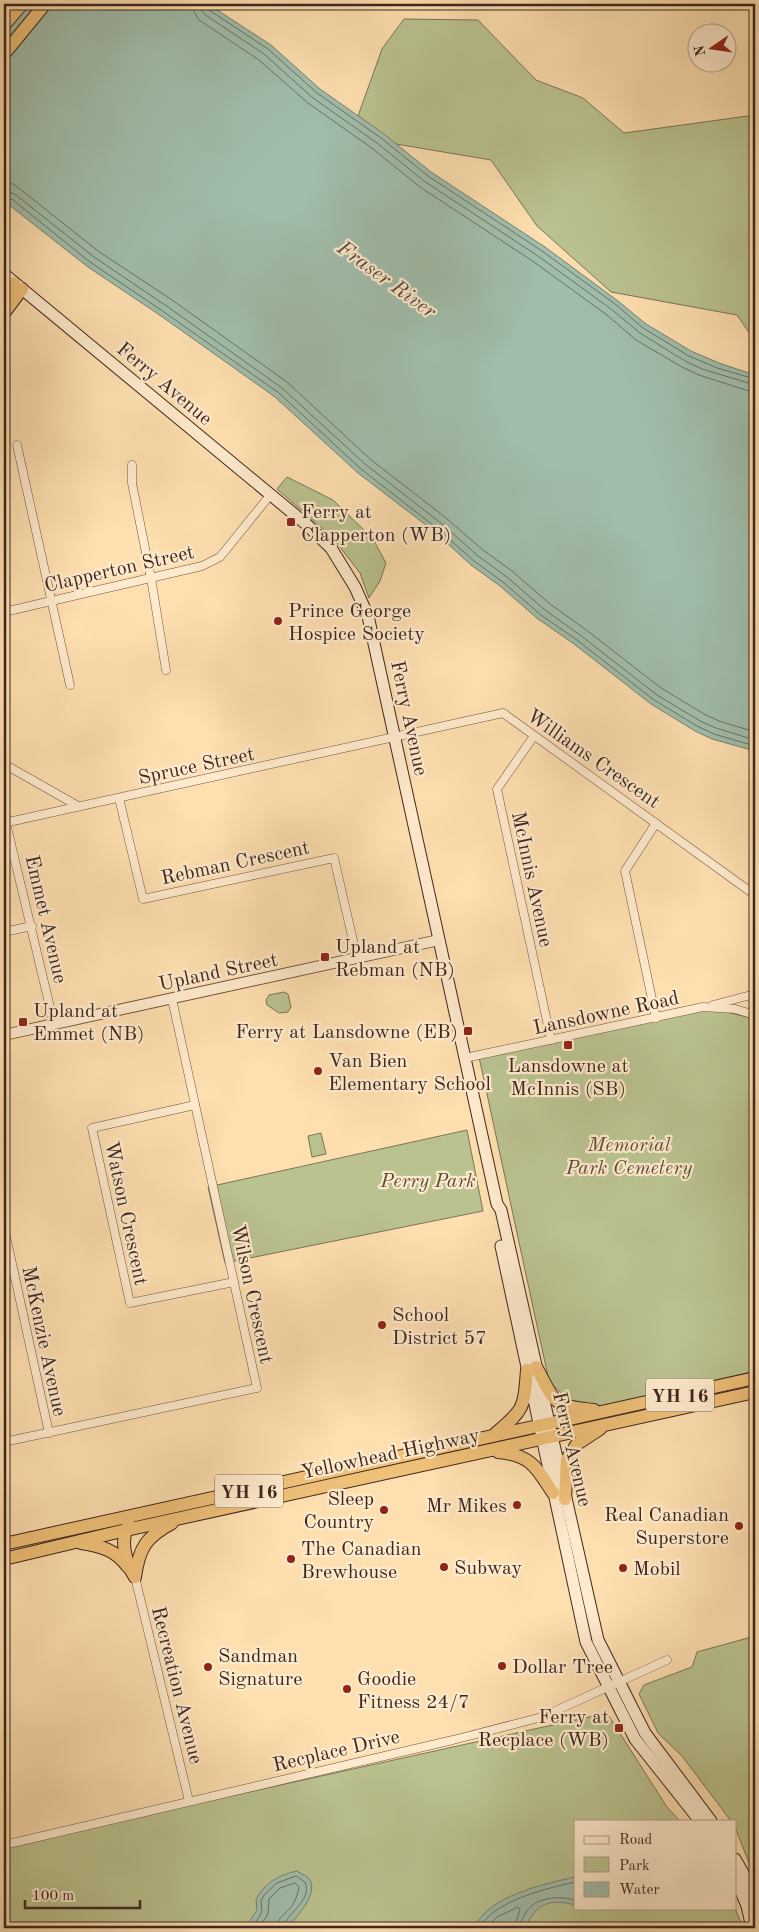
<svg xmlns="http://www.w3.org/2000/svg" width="759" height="1932" font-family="'Old Standard TT',serif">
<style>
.green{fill:#bac390;stroke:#7c7457}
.water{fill:#a0bdab;stroke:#788173}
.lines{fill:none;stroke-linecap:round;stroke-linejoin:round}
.shore{stroke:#6e7264;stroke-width:1}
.minor-casing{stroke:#6d5442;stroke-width:9}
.tertiary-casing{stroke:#6d5442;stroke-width:12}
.secondary-casing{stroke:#3d261e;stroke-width:13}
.trunk-casing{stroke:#3d261e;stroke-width:14}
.minor{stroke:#feeacc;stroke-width:8}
.tertiary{stroke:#feeacc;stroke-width:10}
.secondary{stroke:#feeacc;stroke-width:11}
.trunk{stroke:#efc078;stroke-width:12}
.poi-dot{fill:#8f2418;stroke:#feeacc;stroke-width:2}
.labels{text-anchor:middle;stroke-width:4.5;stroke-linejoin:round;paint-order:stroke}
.shield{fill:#feeacc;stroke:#776152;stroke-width:1}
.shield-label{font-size:19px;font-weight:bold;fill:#3d261e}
.street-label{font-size:20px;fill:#3d261e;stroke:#feeacc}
.poi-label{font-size:20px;fill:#3d261e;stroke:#feeacc;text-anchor:start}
.park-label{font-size:20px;font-style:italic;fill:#5c4d3a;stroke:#feeacc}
.water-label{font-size:21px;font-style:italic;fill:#564c41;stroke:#feeacc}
</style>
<rect width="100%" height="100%" fill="#fedfb0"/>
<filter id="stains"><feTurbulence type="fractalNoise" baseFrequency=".004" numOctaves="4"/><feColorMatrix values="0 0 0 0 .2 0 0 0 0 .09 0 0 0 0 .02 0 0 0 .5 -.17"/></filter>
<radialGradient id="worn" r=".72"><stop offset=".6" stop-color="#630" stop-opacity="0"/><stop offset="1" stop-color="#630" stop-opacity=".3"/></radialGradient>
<!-- green -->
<g class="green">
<path d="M404,19l74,1 58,60 47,18 41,35 131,-18v226l-18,-26 -126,-23 -74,-66 -46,-66 -95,-16 -38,-28 24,-67z"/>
<path d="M287,477l46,23 40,39 13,24 -6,18 -11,17 -9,-25 -28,-36 -55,-48z"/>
<path d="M284,992l4,2 3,13 -3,5 -9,1 -12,-8 -1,-5 3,-5z"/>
<path d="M702,1006l53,13v352l-152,35 -27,-2 -12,-8 -15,-15 -70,-324z"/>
<path d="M467,1130l16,81 -258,52 -17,-76z"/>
<path d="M321,1133l5,21 -14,3 -4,-21z"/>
<path d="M755,1636v242l-20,-51v-6h-4l-49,-65 -24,-23 -19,-39 5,-9 48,-18 5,-15z"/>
<path d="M607,1713l60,94 13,14h-105v87h160l8,20h-739v-82z"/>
</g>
<!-- water -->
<g class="water">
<path d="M4,4h204l63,41 49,44 64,45 47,38 114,75 73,54 28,23 45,27 28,12 36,12v376l-43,-12 -17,-8 -44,-27 -77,-60 -36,-25 -38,-33 -29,-21 -36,-33 -77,-59 -83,-76 -114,-81 -73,-49 -84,-66z"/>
<path d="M297,1871c4,3 11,5 13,9 8,15 -14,38 -24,48h-41l12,-18 -1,-11c10,-17 23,-24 41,-28z"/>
<path d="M575,1877v28c-26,-7 -39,-1 -50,23h-51c14,-32 70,-44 101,-51z"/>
</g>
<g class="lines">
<!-- shore -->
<g class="shore">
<path d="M192,4l2,8 5,8 60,40 49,43 65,46 47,38 114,75 73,53 29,25 46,27 17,8 56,18"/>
<path d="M200,4l1,5 3,5 60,40 49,44 64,45 47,38 114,75 73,53 29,24 45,28 17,8 53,16"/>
<path d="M206,4l3,6 59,39 49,44 64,45 47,38 114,75 73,53 28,24 46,28 28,12 38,11"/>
<path d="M4,183l9,1 7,5 78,62 74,49 115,82 83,77 76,59 37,32 29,21 38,33 35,25 76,59 43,26 15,7 36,11"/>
<path d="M4,190l12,5 78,62 74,50 114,81 83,76 77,60 36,32 29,21 38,33 35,25 77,60 43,26 16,7 39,12"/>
<path d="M4,197l9,3 77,62 74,50 115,81 82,76 77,60 36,32 29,21 38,33 36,25 77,60 43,26 17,8 41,12"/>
<path d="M252,1928l10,-16 -1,-11 3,-6 13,-12 19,-7 9,6c8,19 -20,32 -22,46"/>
<path d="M259,1928l9,-14 1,-15 11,-11 15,-5 4,4c-1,6 -3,12 -6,17 -5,9 -16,13 -17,24"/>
<path d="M480,1928c12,-27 68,-40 95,-46"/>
<path d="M486,1928l11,-11 21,-10 2,3 -6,18"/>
<path d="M520,1928c4,-29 31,-34 55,-28"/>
</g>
<defs>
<g id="minor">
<path d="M17,445l53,240"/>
<path d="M132,465v18l19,95 15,92"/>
<path d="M4,612l198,-46 18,-9 51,-63"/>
<path d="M534,736l-37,53 54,251"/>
<path d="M4,764l74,42"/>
<path d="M119,798l24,101 191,-41 23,100"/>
<path d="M4,823l499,-110 252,182"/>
<path d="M6,823l48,201"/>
<path d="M4,932l28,-6"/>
<path d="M713,1005l42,-11"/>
<path d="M656,1018l-31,-147 31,-48"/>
<path d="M465,1058l238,-51 32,2 20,6"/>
<path d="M195,1105l-103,23 38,175 104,-21"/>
<path d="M4,1227l45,206"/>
<path d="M4,1442l253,-54 -85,-389"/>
<path d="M135,1577l54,224"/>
<path d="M4,1845l449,-105 89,-23 125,-57"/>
</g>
<path id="tertiary" d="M4,1035l435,-95"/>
<g id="secondary">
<path d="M4,274l302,250 25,24 24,39 13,29 129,588 4,6 97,430 47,93 66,88"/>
<path d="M501,1246l85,396 49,97 65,82"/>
<path d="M735,1859l8,14 12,35"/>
<path d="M735,1877l12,29 5,22"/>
</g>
<g id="trunk">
<path d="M4,25l18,-21"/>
<path d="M4,54l41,-50"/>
<path d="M4,293l10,-10"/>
<path d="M4,313l18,-24"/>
<path d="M536,1367c20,36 15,39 58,43"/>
<path d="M496,1433c29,-24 28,-26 31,-63"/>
<path d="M498,1452c33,3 38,15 55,41"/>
<path d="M565,1499l2,-40 10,-15 23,-15"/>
<path d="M129,1525c-10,14 -3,39 6,52"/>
<path d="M81,1543c20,3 35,7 47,24"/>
<path d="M4,1544l751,-166"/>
<path d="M4,1559l122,-29 629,-138"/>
<path d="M135,1577c4,-29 11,-40 37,-54"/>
</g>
</defs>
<!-- minor casing -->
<use href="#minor" class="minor-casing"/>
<!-- tertiary casing -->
<use href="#tertiary" class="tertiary-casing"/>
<!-- secondary casing -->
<use href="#secondary" class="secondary-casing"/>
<!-- trunk casing -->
<use href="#trunk" class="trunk-casing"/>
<!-- minor -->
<use href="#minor" class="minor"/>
<!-- tertiary -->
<use href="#tertiary" class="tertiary"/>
<!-- secondary -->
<use href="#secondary" class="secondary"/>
<!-- trunk -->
<use href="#trunk" class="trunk"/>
</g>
<!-- markers -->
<g class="poi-dot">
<rect x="286" y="517" width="10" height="10" rx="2.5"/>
<circle cx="278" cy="621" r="5"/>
<rect x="320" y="952" width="10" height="10" rx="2.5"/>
<rect x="18" y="1017" width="10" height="10" rx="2.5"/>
<rect x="463" y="1026" width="10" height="10" rx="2.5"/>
<rect x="563" y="1040" width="10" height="10" rx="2.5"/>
<circle cx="318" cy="1071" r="5"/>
<circle cx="382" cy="1325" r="5"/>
<circle cx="517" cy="1505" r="5"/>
<circle cx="384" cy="1510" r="5"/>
<circle cx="739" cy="1526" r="5"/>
<circle cx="291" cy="1559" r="5"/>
<circle cx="444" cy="1567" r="5"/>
<circle cx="623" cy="1568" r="5"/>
<circle cx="502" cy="1666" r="5"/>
<circle cx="208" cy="1667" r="5"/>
<circle cx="347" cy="1689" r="5"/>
<rect x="614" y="1723" width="10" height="10" rx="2.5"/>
</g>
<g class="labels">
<!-- shield labels -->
<g class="shield">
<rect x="646" y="1378.5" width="68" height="33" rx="4"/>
<rect x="215" y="1474.5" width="68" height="33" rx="4"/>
</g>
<g class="shield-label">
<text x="680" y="1402">YH 16</text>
<text x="249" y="1498">YH 16</text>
</g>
<!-- street labels -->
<g class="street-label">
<text transform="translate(165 383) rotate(40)" y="7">Ferry Avenue</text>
<text transform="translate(119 568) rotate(-13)" y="7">Clapperton Street</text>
<text transform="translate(410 718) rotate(78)" y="7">Ferry Avenue</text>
<text transform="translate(594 758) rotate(35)" y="7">Williams Crescent</text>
<text transform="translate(196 765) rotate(-12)" y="7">Spruce Street</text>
<text transform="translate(235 862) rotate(-12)" y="7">Rebman Crescent</text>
<text transform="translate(533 879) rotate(78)" y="7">McInnis Avenue</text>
<text transform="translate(47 919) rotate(77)" y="7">Emmet Avenue</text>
<text transform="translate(218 971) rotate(-12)" y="7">Upland Street</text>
<text transform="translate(606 1012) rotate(-12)" y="7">Lansdowne Road</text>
<text transform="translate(127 1213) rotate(78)" y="7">Watson Crescent</text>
<text transform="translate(253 1294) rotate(78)" y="7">Wilson Crescent</text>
<text transform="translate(45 1341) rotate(78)" y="7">McKenzie Avenue</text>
<text transform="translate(573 1449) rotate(77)" y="7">Ferry Avenue</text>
<text transform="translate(390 1453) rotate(-12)" y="7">Yellowhead Highway</text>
<text transform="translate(178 1685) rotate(76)" y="7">Recreation Avenue</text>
<text transform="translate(336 1750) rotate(-13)" y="7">Recplace Drive</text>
</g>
<!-- poi labels -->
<g class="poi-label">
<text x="301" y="518">Ferry at<tspan x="301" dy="23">Clapperton (WB)</tspan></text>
<text x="288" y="617">Prince George<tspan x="288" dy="23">Hospice Society</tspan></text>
<text x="335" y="953">Upland at<tspan x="335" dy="23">Rebman (NB)</tspan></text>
<text x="33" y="1017">Upland at<tspan x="33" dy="23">Emmet (NB)</tspan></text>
<text x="458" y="1038" text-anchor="end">Ferry at Lansdowne (EB)</text>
<text x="328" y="1067">Van Bien<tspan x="328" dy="23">Elementary School</tspan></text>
<text x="568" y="1072" text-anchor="middle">Lansdowne at<tspan x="568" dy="23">McInnis (SB)</tspan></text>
<text x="392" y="1321">School<tspan x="392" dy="23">District 57</tspan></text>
<text x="374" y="1505" text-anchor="end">Sleep<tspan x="374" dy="23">Country</tspan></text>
<text x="507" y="1512" text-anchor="end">Mr Mikes</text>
<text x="729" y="1521" text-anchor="end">Real Canadian<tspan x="729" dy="23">Superstore</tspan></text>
<text x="301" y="1555">The Canadian<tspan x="301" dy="23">Brewhouse</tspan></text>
<text x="454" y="1574">Subway</text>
<text x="633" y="1575">Mobil</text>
<text x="218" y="1662">Sandman<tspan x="218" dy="23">Signature</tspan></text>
<text x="512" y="1673">Dollar Tree</text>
<text x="357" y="1685">Goodie<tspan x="357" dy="23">Fitness 24/7</tspan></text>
<text x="609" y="1723" text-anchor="end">Ferry at<tspan x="609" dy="23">Recplace (WB)</tspan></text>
</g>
<!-- park labels -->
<g class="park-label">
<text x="629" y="1151">Memorial<tspan x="629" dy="23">Park Cemetery</tspan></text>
<text x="428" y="1187">Perry Park</text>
</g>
<!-- water labels -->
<g class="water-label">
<text transform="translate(387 279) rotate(36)" y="7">Fraser River</text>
</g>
</g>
<!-- margin -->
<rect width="759" height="1932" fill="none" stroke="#fedfb0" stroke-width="20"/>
<rect x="5" y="5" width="749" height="1922" fill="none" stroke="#3d261e" stroke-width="2.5"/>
<rect x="10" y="10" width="739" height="1912" fill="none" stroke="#3d261e"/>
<!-- legend -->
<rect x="574" y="1820" width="162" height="90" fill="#feeacc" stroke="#b19c86"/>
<rect x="584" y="1836" width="25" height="8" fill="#feeacc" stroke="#b19c86"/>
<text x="619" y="1844" font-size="15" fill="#3d261e">Road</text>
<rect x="584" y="1857" width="25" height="15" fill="#bac390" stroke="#b19c86"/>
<text x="619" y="1870" font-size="15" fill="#3d261e">Park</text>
<rect x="584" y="1882" width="25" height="15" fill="#a0bdab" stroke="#b19c86"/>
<text x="619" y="1894" font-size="15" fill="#3d261e">Water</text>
<!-- north arrow -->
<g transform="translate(712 48) rotate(257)"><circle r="24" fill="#feeacc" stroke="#b19c86"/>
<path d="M0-4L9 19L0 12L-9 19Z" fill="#8f2418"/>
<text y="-8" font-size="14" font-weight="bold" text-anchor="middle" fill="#3d261e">N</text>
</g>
<!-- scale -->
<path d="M25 1900v8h115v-8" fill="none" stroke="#3d261e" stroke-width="2.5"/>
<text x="32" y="1900" font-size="15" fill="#3d261e" stroke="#feeacc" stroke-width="4" paint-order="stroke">100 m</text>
<rect width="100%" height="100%" filter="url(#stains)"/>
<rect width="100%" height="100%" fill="url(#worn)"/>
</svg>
